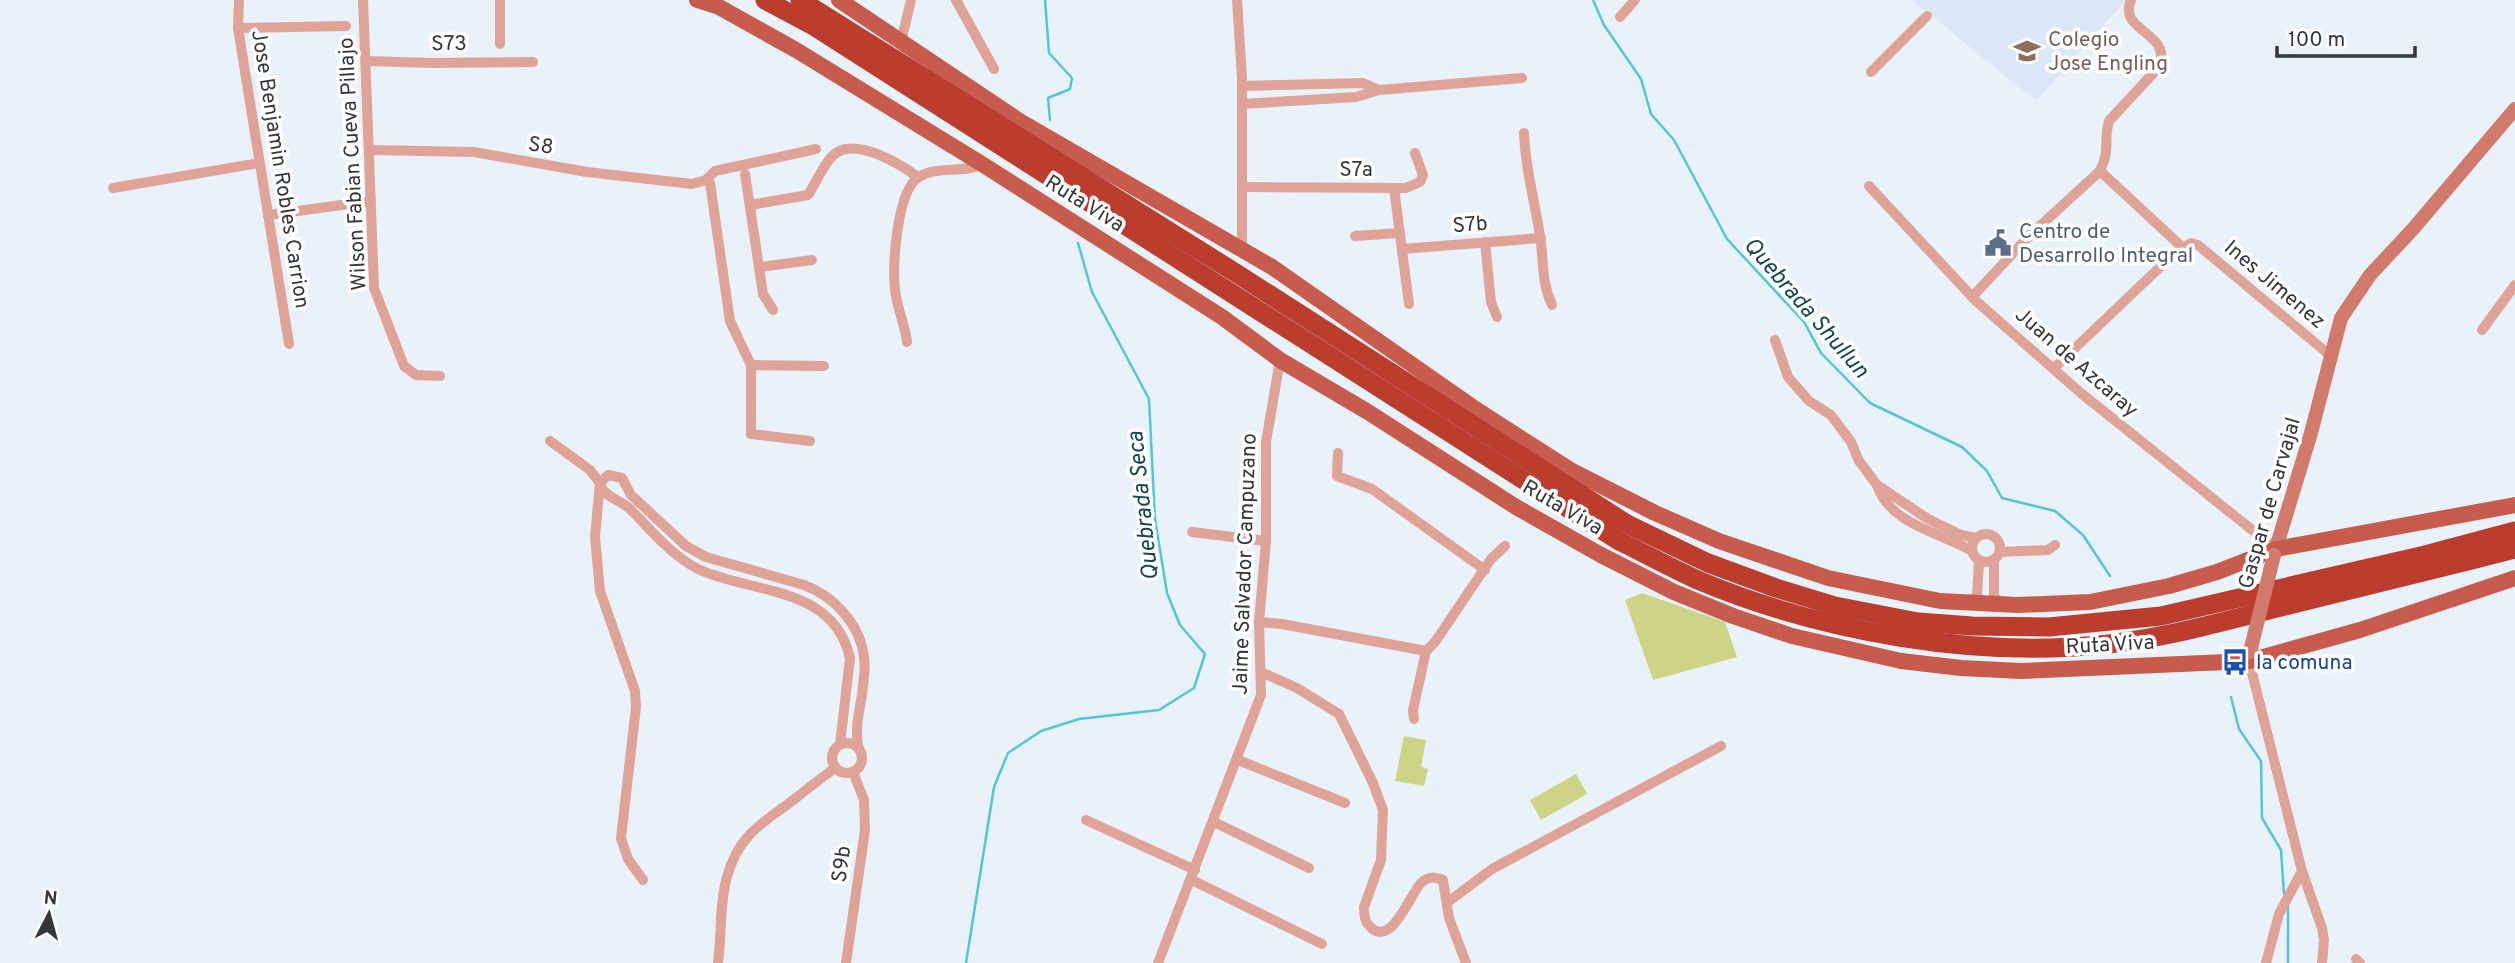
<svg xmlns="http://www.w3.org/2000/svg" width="2515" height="963" font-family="Overpass,sans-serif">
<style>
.built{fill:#dae8f6}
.green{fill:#ccd585}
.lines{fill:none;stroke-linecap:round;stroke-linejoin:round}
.stream{stroke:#55c5da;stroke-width:2.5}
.street{stroke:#dfa398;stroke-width:10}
.secondary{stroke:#d27b6d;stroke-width:14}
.primary{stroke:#c75c4c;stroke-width:16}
.highway{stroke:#bb3d2e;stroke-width:19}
.secondary-bridge{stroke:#d27b6d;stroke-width:14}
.labels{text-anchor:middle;stroke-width:7;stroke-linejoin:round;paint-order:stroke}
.education-label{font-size:21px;fill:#785e54;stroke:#fff;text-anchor:start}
.street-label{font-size:21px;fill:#34373b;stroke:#fff}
.service-label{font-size:21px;fill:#4e5e75;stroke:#fff;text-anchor:start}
.transit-label{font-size:21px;fill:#164399;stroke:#fff;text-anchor:start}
.water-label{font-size:23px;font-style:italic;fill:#154750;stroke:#fff}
</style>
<rect width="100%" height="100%" fill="#e9f2fa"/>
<!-- built -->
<path class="built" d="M1912,0h214l-90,101z"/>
<!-- green -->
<g class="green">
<path d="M1642,593l83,29 12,35 -84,23 -28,-80z"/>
<path d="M1404,736l22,4 -5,27 7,2 -4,17 -29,-5z"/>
<path d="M1576,774l11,20 -46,26 -11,-20z"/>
</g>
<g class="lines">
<!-- stream -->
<g class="stream">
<path d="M1045,0l4,53 23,25 -2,11 -22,9 2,22"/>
<path d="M1593,0l11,25 37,54 10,35 23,26 53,99 77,83 17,31 49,50 92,44 25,24 15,27 53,13 28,24 27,41"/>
<path d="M2231,697l8,32 22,32 1,57 19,32 3,44"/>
<path d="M2288,907v56"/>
<path d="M966,963l28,-176 14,-34 33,-22 38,-12 80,-9 35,-22 11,-34 -25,-29 -13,-32 -12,-74 -6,-120 -57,-107 -14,-49"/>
</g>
<!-- street -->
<g class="street">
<path d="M239,0l-1,28 51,316"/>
<path d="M363,0l11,288 30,78 12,9 24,1"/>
<path d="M956,0l38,69"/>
<path d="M1237,0l5,78v170"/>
<path d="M1620,17l15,-17"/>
<path d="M238,28l108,-2"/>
<path d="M901,42l10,-42"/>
<path d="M500,44v-44"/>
<path d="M366,61l66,2 101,-1"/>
<path d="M1871,72l56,-56"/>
<path d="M1242,86l121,-3 16,7"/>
<path d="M1242,104l114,-7 23,-7 143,-12"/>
<path d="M1524,133c1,35 11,69 16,103 4,25 1,45 12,69"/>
<path d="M369,150l105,2 113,20 105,12 14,-4 9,-9 101,-22"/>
<path d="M2100,171l82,76"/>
<path d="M745,174l18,120 10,16"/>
<path d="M706,180l4,3 20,138 21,44v69l59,7"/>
<path d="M1869,186l107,115 106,93 194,155"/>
<path d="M1243,187l163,1 14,-6 3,-7 -8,-22"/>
<path d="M113,188l146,-25"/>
<path d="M1394,188l15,116"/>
<path d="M750,205l58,-10c7,-10 18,-36 28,-42 22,-15 64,11 82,24"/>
<path d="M268,215l103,-14"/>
<path d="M1355,236l45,-3"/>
<path d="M1485,242l6,60 6,15"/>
<path d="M1402,249l139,-11"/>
<path d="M760,267l52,-7"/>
<path d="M1972,297l58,-62 70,-64c11,-22 3,-31 9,-50l50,-54c14,-35 -42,-35 -28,-67"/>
<path d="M2482,330l33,-45"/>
<path d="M1775,340l13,37 21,24 22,14 20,27 8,19 18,24 51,34 33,16 15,3"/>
<path d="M907,342c-2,-18 -11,-36 -12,-53 -3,-24 2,-99 24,-112 19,-12 44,-3 63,-13"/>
<path d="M751,365l73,1"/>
<path d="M2054,368l122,-116 15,-9 7,2 134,112"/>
<path d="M550,441l40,29 10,13 -5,54 5,54 35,100 1,16 -15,131 7,21 15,21"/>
<path d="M1338,453l-1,23 35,13 113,81"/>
<path d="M600,483l8,-8 14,3 9,17 55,51 20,11 98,28c30,11 56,39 60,72 2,12 -1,26 -2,38 -3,18 -8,37 -3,54"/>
<path d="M1877,485c13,40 63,47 95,66"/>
<path d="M601,487c6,11 19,13 29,22 20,20 42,47 68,60 53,25 136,16 152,89l-10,86"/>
<path d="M1192,532l74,9"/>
<circle cx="1986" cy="548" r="14"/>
<path d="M2000,552l48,-2 7,-5"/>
<path d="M1994,560v37l9,7"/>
<path d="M1969,602l8,-6 2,-36"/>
<path d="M1259,622l23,2 144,27"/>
<path d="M2249,661l53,210 20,57 2,12 -2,23"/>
<path d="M1261,672l36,16 42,26 34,69 10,27 -2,50 -17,47c0,6 0,12 3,16 23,32 43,-31 55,-41 7,-6 13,-5 21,-2l6,38 17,45"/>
<path d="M1414,719l-1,-9 13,-59 9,-9 56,-83 14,-13"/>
<circle cx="847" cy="758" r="15"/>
<path d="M1238,760l107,43"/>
<path d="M1086,820l109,50"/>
<path d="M1214,822l95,46"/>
<path d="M1192,880l130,64"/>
<path d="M1448,902l44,-33 229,-123"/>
<path d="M2356,959l4,4"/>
<path d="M718,963c4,-29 1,-58 9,-86 11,-41 34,-53 65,-76 14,-11 28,-22 43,-33"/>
<path d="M846,963l19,-133 -1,-30 -11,-28"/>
<path d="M1158,963l103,-268 -2,-73 7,-81v-99l14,-82"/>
<path d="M2266,963l13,-49 23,-43"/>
</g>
<!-- secondary -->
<path class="secondary" d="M2274,555l37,-122 30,-115 29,-43 43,-46 102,-120"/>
<!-- primary -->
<g class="primary">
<path d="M697,0l22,7 77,43 186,114 240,153 58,43 88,52 148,95 85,48 73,37 59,24 59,20 109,25 60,7 60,3 228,-10 111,-31 155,-52"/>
<path d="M839,0l182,122 251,145 205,143 95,61 83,42 64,28 109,37 112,23 77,4 73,-3 79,-16 48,-14 59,-23 239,-44"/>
</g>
<!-- highway -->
<g class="highway">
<path d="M765,0l47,25 807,516c27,13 54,28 81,40 122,51 277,78 409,63 61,-7 120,-24 180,-39 76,-19 151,-37 226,-56"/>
<path d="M800,0l439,275 388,249 81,39 68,25 59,18 83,16 54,4 77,1 112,-11 264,-61 90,-24"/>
</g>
<!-- secondary-bridge -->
<path class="secondary-bridge" d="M2250,652l24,-97"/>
</g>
<!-- icons -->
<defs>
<symbol id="school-bare" viewBox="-9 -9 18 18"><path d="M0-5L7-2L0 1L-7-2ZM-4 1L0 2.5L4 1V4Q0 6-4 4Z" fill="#8d6e63" stroke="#fff" stroke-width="2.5" paint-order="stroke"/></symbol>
<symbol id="civic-bare" viewBox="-9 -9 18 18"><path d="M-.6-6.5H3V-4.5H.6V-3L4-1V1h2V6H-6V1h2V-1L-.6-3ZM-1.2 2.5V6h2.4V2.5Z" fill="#5c6f8a" stroke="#fff" stroke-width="2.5" paint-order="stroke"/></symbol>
<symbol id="bus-bare" viewBox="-9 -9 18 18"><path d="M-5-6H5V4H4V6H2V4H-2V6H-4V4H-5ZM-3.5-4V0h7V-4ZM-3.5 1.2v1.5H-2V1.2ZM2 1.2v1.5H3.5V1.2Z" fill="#1a4fb4" stroke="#fff" stroke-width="2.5" paint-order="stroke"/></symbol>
</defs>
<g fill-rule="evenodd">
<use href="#school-bare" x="2008" y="32" width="38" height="38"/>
<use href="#civic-bare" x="1979" y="224" width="38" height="38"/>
<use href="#bus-bare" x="2216" y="643" width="38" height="38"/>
</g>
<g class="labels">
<!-- education labels -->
<g class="education-label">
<text x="2048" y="46">Colegio<tspan x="2048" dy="24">Jose Engling</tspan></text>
</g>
<!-- street labels -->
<g class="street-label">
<text transform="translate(449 43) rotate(-1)" y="7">S73</text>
<text transform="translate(541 145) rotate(9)" y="7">S8</text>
<text transform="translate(352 164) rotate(-93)" y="7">Wilson Fabian Cueva Pillajo</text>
<text transform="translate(281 169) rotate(81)" y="7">Jose Benjamin Robles Carrion</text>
<text x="1356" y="176">S7a</text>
<text transform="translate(1085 203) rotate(32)" y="7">Ruta Viva</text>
<text transform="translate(1470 224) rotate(-4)" y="7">S7b</text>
<text transform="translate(2275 284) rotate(40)" y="7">Ines Jimenez</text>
<text transform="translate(2077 362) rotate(41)" y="7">Juan de Azcaray</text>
<text transform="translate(2269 503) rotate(-74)" y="7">Gaspar de Carvajal</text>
<text transform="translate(1563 507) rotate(30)" y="7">Ruta Viva</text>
<text transform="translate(1244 564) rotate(-88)" y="7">Jaime Salvador Campuzano</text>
<text transform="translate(2110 644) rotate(-3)" y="7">Ruta Viva</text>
<text transform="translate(841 864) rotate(-82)" y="7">S9b</text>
</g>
<!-- service labels -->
<g class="service-label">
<text x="2019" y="238">Centro de<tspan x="2019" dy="24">Desarrollo Integral</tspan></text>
</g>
<!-- transit labels -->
<g class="transit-label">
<text x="2256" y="669">la comuna</text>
</g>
<!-- water labels -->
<g class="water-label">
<text transform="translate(1807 307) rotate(49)" y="8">Quebrada Shullun</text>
<text transform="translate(1142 506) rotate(-96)" y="8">Quebrada Seca</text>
</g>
</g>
<!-- north arrow -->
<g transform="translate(49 914) rotate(6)" stroke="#ffffff" stroke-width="5" paint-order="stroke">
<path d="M0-5L12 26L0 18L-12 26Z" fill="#34373b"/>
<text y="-10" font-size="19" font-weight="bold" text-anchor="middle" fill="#34373b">N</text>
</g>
<!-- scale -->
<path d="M2277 46v10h138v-10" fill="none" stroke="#34373b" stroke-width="3.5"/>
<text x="2288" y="46" font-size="21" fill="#34373b" stroke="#ffffff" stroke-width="5" paint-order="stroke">100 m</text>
</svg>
